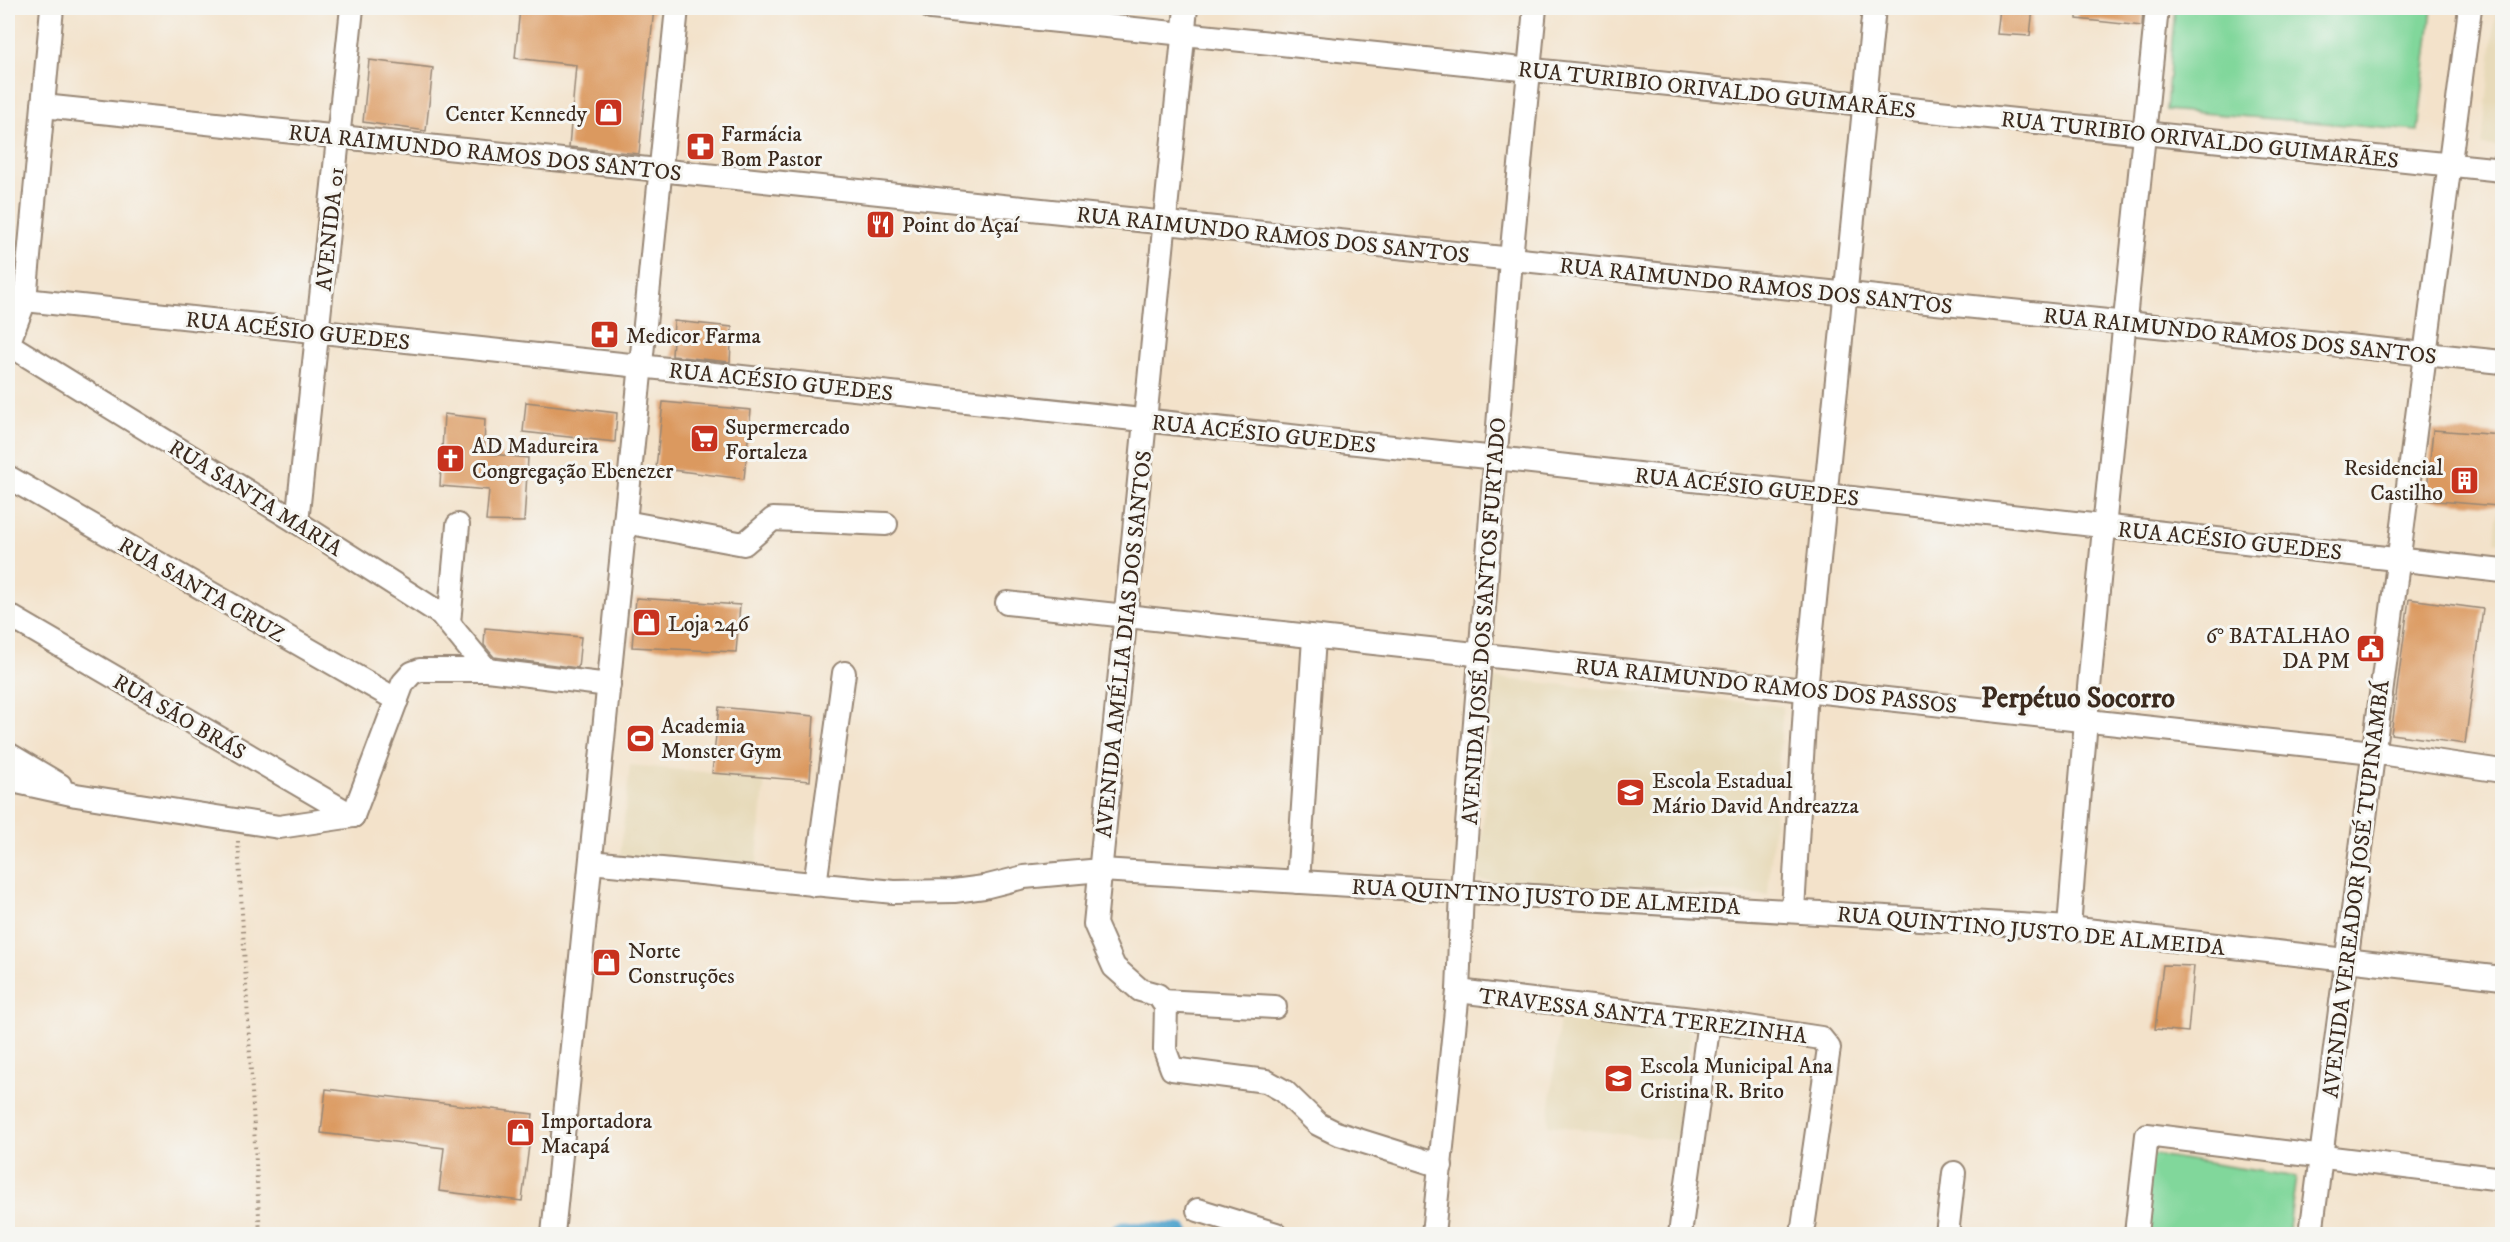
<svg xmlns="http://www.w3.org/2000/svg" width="2510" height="1242" font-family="'IM FELL DW Pica',serif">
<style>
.built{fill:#e7daba}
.green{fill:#81d79b;stroke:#5e805c;stroke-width:1.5}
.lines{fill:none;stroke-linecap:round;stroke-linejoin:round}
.canal{stroke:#53a6ce;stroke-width:21}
.building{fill:#db995e}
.minor-casing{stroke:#978674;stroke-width:26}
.path{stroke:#978674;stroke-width:4;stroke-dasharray:1.5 4.5;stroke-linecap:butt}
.minor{stroke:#fff;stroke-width:22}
.labels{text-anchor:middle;stroke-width:6;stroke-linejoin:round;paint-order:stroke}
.street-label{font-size:22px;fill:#3b2a1e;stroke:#f6f6f2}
.poi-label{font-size:22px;fill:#3b2a1e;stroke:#f6f6f2;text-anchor:start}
.district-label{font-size:28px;font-weight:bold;fill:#3b2a1e;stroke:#f6f6f2}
</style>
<rect width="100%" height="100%" fill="#f6f6f2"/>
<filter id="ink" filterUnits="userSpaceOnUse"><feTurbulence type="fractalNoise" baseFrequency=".0167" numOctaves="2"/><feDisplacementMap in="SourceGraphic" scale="12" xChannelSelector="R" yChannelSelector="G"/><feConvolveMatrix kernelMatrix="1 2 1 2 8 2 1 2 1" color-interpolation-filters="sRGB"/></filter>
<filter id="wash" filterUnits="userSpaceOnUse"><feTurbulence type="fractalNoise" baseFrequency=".008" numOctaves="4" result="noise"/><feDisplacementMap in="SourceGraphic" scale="24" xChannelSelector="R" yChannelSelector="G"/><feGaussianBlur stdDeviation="1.35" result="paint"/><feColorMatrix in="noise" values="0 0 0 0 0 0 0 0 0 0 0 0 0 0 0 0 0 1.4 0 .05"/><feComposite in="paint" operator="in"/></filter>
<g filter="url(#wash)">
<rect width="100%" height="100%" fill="#f3e2ca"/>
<!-- built -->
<g class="built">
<path d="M2496,8h6v139l-20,-2z"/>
<path d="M2502,460v82l-7,-1z"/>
<path d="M1494,678l289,28 -15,189 -289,-15z"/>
<path d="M630,765l135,13 -10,101 -136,-14z"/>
<path d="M1560,1016l131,15 -13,110 -130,-16z"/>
</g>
<!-- green -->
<g class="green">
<path d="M2175,8h257l-14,123 -252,-21z"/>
<path d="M2150,1154l146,23 -8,57h-147z"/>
</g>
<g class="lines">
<!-- canal -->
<path class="canal" d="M1120,1234l4,-2 56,2"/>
</g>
<g id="blocks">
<!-- building -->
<g class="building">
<path d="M520,8h134l-15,146 -70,-7 7,-82 -61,-7z"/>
<path d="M2000,8h33l-3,28 -33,-2z"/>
<path d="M2077,8h66l-1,18 -65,-7z"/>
<path d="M369,60l64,8 -7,63 -63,-9z"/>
<path d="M674,321l58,6 -2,35 -58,-6z"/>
<path d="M526,402l91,11 -2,29 -92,-10z"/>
<path d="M663,402l88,8 -7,69 -88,-11z"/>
<path d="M444,414l41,5 -1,34 44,5 -4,64 -38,-1 3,-31 -49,-4z"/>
<path d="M2433,430l69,5 -4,71 -72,-6z"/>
<path d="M636,598l104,7 -4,47 -104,-5z"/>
<path d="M2409,599l74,10 -18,135 -74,-10z"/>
<path d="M485,628l96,9 -3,31 -84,-11 -10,-12z"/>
<path d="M719,707l95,9 -4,65 -98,-8z"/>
<path d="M2163,965l31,1 -6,66 -33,-3z"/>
<path d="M326,1089l207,25 -11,87 -83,-10 5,-43 -123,-15z"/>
</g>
</g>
</g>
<g filter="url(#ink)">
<use href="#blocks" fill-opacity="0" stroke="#978674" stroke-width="1.5"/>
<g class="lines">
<defs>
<g id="minor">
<path d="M931,8l1571,162"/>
<path d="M1186,8l-91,916 19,43 26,23 18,5 8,10 -1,45 7,19 94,12 18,10 34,33 18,9 105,33"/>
<path d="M43,106l2459,256"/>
<path d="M25,300l1471,158 1006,113"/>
<path d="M8,344l289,178 144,92 46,56"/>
<path d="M8,344l17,-44 27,-292"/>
<path d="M8,477l389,223"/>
<path d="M297,522l55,-514"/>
<path d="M625,522l119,22 29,-25 113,5"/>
<path d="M1007,603l1366,149 129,19"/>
<path d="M8,615l345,201"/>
<path d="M449,623l9,-98"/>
<path d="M8,754l52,31"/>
<path d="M8,780l68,15 203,32 74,-11"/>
<path d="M353,816l50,-133 9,-10 8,-3h67l122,15"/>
<path d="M591,862l303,30 60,-1 30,-4 40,-10 77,-7 968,58 433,50"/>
<path d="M1298,882l16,-244"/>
<path d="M815,885l29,-212"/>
<path d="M1793,910l13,-220 68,-682"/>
<path d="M2069,928c23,-307 57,-614 88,-920"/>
<path d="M1458,991l251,30 112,17 8,10 -27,186"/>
<path d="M1162,1001l113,6"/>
<path d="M1198,1210l78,24"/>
<path d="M553,1234l124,-1226"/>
<path d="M1433,1234l25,-243 4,-101 49,-631 24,-251"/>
<path d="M1680,1234l29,-213"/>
<path d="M1947,1234l7,-61"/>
<path d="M2136,1234l11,-99 355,44"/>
<path d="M2311,1234l159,-1226"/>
</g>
</defs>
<!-- minor casing -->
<use href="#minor" class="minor-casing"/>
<!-- path -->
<path class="path" d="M238,841l22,393"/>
<!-- minor -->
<use href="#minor" class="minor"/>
</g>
</g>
<!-- icons -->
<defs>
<symbol id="shop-square" viewBox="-11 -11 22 22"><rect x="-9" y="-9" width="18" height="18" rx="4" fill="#c8321e" stroke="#f6f6f2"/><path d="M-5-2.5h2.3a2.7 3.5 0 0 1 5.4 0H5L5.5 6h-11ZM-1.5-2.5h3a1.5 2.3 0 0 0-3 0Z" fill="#fff"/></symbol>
<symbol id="pharmacy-square" viewBox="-11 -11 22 22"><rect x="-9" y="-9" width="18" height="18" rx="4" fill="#c8321e" stroke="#f6f6f2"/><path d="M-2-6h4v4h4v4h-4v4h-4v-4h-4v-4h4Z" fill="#fff"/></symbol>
<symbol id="restaurant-square" viewBox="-11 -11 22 22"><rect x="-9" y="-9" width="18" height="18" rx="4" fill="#c8321e" stroke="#f6f6f2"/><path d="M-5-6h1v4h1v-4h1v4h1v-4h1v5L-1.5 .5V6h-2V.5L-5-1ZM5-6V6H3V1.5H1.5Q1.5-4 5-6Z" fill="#fff"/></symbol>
<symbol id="supermarket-square" viewBox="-11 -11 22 22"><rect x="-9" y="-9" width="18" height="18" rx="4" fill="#c8321e" stroke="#f6f6f2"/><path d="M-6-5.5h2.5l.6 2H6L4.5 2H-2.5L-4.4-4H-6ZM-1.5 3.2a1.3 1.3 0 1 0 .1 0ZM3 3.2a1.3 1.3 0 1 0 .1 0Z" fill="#fff"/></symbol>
<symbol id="church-square" viewBox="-11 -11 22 22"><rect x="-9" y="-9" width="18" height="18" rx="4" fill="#c8321e" stroke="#f6f6f2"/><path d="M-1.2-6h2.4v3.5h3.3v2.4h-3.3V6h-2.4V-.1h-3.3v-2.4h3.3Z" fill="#fff"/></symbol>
<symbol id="building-square" viewBox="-11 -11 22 22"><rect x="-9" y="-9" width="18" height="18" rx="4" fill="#c8321e" stroke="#f6f6f2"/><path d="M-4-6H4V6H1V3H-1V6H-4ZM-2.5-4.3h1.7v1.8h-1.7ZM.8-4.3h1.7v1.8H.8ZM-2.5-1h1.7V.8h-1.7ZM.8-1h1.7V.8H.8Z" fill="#fff"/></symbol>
<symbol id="civic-square" viewBox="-11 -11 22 22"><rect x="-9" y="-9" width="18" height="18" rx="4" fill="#c8321e" stroke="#f6f6f2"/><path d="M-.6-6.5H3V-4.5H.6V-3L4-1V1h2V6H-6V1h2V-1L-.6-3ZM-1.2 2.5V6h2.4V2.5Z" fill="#fff"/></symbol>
<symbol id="stadium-square" viewBox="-11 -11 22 22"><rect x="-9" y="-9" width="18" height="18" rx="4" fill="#c8321e" stroke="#f6f6f2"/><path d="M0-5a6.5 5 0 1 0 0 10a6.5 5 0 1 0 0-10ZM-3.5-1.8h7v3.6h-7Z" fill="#fff"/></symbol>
<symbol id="school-square" viewBox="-11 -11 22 22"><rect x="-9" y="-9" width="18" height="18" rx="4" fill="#c8321e" stroke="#f6f6f2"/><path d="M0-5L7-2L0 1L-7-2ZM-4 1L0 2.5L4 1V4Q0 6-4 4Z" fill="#fff"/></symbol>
</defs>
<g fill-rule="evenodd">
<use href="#shop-square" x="592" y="96" width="33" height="33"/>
<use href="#pharmacy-square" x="684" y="130" width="33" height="33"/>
<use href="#restaurant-square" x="864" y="208" width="33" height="33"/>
<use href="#pharmacy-square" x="588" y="318" width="33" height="33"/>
<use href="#supermarket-square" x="688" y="422" width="33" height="33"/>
<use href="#church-square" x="434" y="442" width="33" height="33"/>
<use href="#building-square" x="2448" y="464" width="33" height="33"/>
<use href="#shop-square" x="630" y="606" width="33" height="33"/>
<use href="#civic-square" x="2354" y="632" width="33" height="33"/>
<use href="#stadium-square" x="624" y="722" width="33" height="33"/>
<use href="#school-square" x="1614" y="776" width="33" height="33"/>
<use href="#shop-square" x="590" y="946" width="33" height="33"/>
<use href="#school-square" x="1602" y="1062" width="33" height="33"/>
<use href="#shop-square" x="504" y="1116" width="33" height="33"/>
</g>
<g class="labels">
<!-- street labels -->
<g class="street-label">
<text transform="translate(1717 89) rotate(6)" y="8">RUA TURIBIO ORIVALDO GUIMARÃES</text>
<text transform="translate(2200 139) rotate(6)" y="8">RUA TURIBIO ORIVALDO GUIMARÃES</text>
<text transform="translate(485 152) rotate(6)" y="8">RUA RAIMUNDO RAMOS DOS SANTOS</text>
<text transform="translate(329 229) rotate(-84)" y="8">AVENIDA 01</text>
<text transform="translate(1273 234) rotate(6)" y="8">RUA RAIMUNDO RAMOS DOS SANTOS</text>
<text transform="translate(1756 285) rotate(6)" y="8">RUA RAIMUNDO RAMOS DOS SANTOS</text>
<text transform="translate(298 330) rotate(6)" y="8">RUA ACÉSIO GUEDES</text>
<text transform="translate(2240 335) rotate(6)" y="8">RUA RAIMUNDO RAMOS DOS SANTOS</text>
<text transform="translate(781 381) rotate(6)" y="8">RUA ACÉSIO GUEDES</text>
<text transform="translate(1264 433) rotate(6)" y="8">RUA ACÉSIO GUEDES</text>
<text transform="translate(1747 486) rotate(6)" y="8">RUA ACÉSIO GUEDES</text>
<text transform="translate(256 497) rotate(32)" y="8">RUA SANTA MARIA</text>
<text transform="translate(2230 540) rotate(6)" y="8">RUA ACÉSIO GUEDES</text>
<text transform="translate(202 589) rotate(30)" y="8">RUA SANTA CRUZ</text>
<text transform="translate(1483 621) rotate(-86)" y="8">AVENIDA JOSÉ DOS SANTOS FURTADO</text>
<text transform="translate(1123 644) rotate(-84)" y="8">AVENIDA AMÉLIA DIAS DOS SANTOS</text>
<text transform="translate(1766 685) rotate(6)" y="8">RUA RAIMUNDO RAMOS DOS PASSOS</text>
<text transform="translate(180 716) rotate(30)" y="8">RUA SÃO BRÁS</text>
<text transform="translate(2355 889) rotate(-83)" y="8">AVENIDA VEREADOR JOSÉ TUPINAMBÁ</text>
<text transform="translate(1546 896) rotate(3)" y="8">RUA QUINTINO JUSTO DE ALMEIDA</text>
<text transform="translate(2031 930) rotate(5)" y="8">RUA QUINTINO JUSTO DE ALMEIDA</text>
<text transform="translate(1643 1015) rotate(7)" y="8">TRAVESSA SANTA TEREZINHA</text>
</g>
<!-- poi labels -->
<g class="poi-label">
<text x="587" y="121" text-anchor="end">Center Kennedy</text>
<text x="721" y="141">Farmácia<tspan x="721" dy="25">Bom Pastor</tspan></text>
<text x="902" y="232">Point do Açaí</text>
<text x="626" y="343">Medicor Farma</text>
<text x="725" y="434">Supermercado<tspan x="725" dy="25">Fortaleza</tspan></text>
<text x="472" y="453">AD Madureira<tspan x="472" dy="25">Congregação Ebenezer</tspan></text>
<text x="2443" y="475" text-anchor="end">Residencial<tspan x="2443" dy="25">Castilho</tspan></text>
<text x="668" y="631">Loja 246</text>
<text x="2350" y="643" text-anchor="end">6° BATALHAO<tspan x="2350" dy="25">DA PM</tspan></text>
<text x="661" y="733">Academia<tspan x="661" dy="25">Monster Gym</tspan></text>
<text x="1652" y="788">Escola Estadual<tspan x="1652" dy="25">Mário David Andreazza</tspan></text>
<text x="628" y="958">Norte<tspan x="628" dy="25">Construções</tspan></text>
<text x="1640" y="1073">Escola Municipal Ana<tspan x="1640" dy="25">Cristina R. Brito</tspan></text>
<text x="541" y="1128">Importadora<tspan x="541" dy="25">Macapá</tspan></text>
</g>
<!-- district labels -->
<g class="district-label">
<text x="2078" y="707">Perpétuo Socorro</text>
</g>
</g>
<!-- margin -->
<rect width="2510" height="1242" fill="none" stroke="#f6f6f2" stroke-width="30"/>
</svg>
